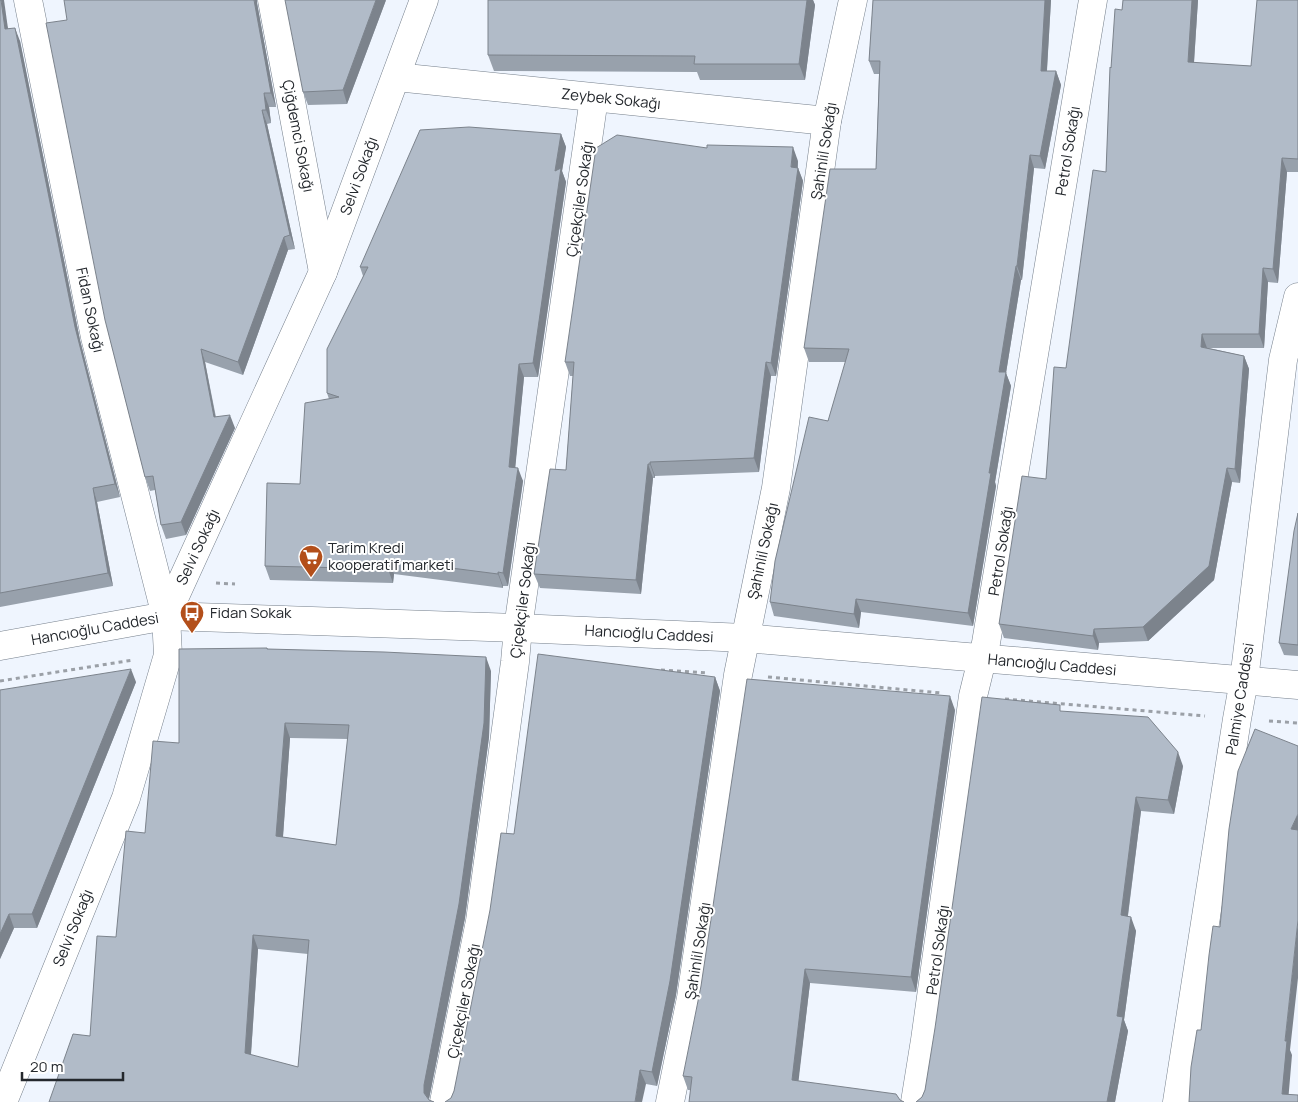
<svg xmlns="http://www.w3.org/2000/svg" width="1298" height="1102" font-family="Manrope,sans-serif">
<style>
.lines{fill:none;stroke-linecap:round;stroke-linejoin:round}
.street-casing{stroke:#757f8b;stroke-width:29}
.secondary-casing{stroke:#757f8b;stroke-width:29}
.path{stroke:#9ba0a7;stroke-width:3;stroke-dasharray:4 4;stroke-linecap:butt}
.street{stroke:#fff;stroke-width:28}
.secondary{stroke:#fff;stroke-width:28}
.wall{fill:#98a1ac;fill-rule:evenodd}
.shaded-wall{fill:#7c838c}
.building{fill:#b1bbc8;stroke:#7c838c;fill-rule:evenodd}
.labels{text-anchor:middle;stroke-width:4;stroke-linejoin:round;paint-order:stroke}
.street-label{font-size:15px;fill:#24282d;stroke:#fff}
.poi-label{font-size:15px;fill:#24282d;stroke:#fff;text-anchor:start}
</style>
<rect width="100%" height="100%" fill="#eff5fe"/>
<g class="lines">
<defs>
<g id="street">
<path d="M28,0l67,337 71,279"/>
<path d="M272,0l51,272"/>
<path d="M396,77l431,44"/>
<path d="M3,1102l123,-304 42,-143 -2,-39 157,-344 101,-272"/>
<path d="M444,1102l36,-181 35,-259 3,-34 76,-530"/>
<path d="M670,1102l21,-104 47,-323 38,-187 51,-367 26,-121"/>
<path d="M915,1102l10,-62 48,-344 13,-53 107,-643"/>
<path d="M1177,1102l60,-383 7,-39 39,-320 15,-63"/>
</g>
<path id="secondary" d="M0,646l166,-30 352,12 227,10 553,47"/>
</defs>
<!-- street casing -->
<use href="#street" class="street-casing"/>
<!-- secondary casing -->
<use href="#secondary" class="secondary-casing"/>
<!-- path -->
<g class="path">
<path d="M216,583l19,1"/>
<path d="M661,670l46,3"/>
<path d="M768,677l173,16"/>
<path d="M0,681l133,-21"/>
<path d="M1005,699l200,17"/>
<path d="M1269,721l29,2"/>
</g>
<!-- street -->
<use href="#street" class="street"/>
<!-- secondary -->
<use href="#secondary" class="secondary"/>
</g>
<!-- wall -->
<g class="wall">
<path d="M0,0l8,29 12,12 60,299 40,157 -23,5 16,84 -113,21z"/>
<path d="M386,0l-39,104 -39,1 -5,-13z"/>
<path d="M488,0h325l2,5 -10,75h-105l-3,-8 -203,-1 -6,-16z"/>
<path d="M873,0h178l-4,71h9l5,14 -16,84 -11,-1 -12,112h-1l-15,93 5,13 -16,96 1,4 -23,140 -112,-14 -2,16 -85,-12 -4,-14 58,-181 18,-59h-37l-5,-14 72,-179 3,-95h-5l-5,-13z"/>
<path d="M1123,0h75l-4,63 57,3 47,-66v172h-11l-9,111 -10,-1 -4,66h-55l35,8 5,13 -9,114 -8,-1 -18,98 -66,61 -49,2 -1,7 -94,-12 -5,-14 47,-145 20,-111 40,-196 5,-104 11,-58z"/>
<path d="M257,3l19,104h-7l2,16 -4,1 28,125 -7,1 -45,125 -38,-13 11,55 19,11 -49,107 -20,4 -5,-14 -6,-35 -5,1 -5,-14 -78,-457z"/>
<path d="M561,134l5,13 -4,24 4,11 -28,195h-14l-9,90 8,14 -15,105h-5v2l-109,-14 -1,9 -123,-3 -5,-14 35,-82 29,-85 -2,-6 36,-117 -3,-9z"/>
<path d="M798,161v7l5,13 -27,195h-5l-12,96 -104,4v2h-2l-12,116 -101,-6 -6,-14 32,-104 7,-94h-3l-5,-14z"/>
<path d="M1298,513v143l-14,-1 -5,-12z"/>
<path d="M267,648l1,1 223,22 -2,66 -24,181 -36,181 -339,-63 55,-203 34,-90zM290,738l58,1 -12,106 -53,-8zM258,949l50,5 -10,113 -47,-12z"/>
<path d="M715,677l5,14 -44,304 -19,91 -11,-2 -195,14 3,-7 60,-257z"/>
<path d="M136,682l-99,246h-23l-14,31v-269z"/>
<path d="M955,710l-39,282 -106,-9 -12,98 102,19 -212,-10 -5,-14z"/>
<path d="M1063,712l120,54 -9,48 -33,-3 -13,105 8,15 -12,89 4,11 -13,71h-199l6,-5 3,-7z"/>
</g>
<!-- shaded-wall -->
<g class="shaded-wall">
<path d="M1,0h3l6,43 -5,-14z"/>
<path d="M254,0h3v3l19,104 -5,-14z"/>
<path d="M376,0h10l-39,104 -4,-14z"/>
<path d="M807,0h6l2,5 -10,75 -6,-16z"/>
<path d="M1045,0h6l-5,84 -5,-13z"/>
<path d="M1192,0h6l-5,76 -5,-14z"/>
<path d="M15,28l5,13 60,299 40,157 -5,-13 -40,-157z"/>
<path d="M1056,71l5,14 -16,84 -5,-13z"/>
<path d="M264,93l5,14 2,16 -5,-13z"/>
<path d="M262,110l5,14 28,125 -5,-14z"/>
<path d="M561,134l5,13 -4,24 4,11 -28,195 -5,-14 22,-192z"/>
<path d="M793,147l5,14 -2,20 -5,-14z"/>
<path d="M1030,155l4,13 -12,112 -5,-14z"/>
<path d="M1282,158l5,14 -9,111 -5,-14z"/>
<path d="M798,168l5,13 -27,195 -5,-13z"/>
<path d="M284,237l4,13 -45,125 -5,-13z"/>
<path d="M1016,266l5,14 -15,93 5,13 -16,96 1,4 -23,140 -5,-13 31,-241z"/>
<path d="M1263,268l5,14 -4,66 -5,-14z"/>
<path d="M1202,334l5,14 -6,-1z"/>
<path d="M201,349l4,13 13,69 -4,-14z"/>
<path d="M1244,356l5,13 -9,114 -5,-14z"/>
<path d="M766,362l5,14 -12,96 -5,-14z"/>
<path d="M519,364l5,13 -10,104 -5,-14z"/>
<path d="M230,415l5,13 -49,107 -5,-13z"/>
<path d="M650,462l5,14v2l-5,-14z"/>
<path d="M648,464l5,14 -12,116 -5,-14z"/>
<path d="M518,468l5,13 -15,105 -5,-13z"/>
<path d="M1227,468l5,14 -18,98 -66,61 -5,-14z"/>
<path d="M93,488l4,14 16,84 -5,-13z"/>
<path d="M389,560l5,14 -1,9 -5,-14z"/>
<path d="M498,572l5,14v2l-5,-14z"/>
<path d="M856,599l5,13 -2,16 -5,-14z"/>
<path d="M1094,629l5,14 -1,7 -5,-14z"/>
<path d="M486,657l5,14 -2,66 -24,181 -36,181 -5,-6v-8z"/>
<path d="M131,669l5,13 -99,246 -5,-14z"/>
<path d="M715,677l5,14 -44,304 -19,91 -5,-14z"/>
<path d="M950,696l5,14 -39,282 -5,-15z"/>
<path d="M285,723l5,15 -8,112 -6,-14z"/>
<path d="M1178,752l5,14 -9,48 -6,-14z"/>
<path d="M1136,797l5,14 -15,118 -5,-14z"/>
<path d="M1298,814v25l-7,-10z"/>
<path d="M9,914l5,14 -14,31v-25z"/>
<path d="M1131,917l5,14 -12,89 4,11 -13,71h-8l10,-86z"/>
<path d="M1298,920v58l-8,72 2,5 -4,47 -6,-8 3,-53z"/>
<path d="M253,935l5,14 -8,118 -5,-14z"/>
<path d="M805,969l5,14 -13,111 -5,-14z"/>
<path d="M640,1070l6,14 -4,18h-7z"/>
</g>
<!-- building -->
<g class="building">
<path d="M0,0h1l4,29 10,-1 60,299 40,157 -22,4 15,85 -108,20z"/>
<path d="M64,0h190l17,93h-7l2,17h-4l28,125 -6,2 -46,125 -37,-13 13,68 16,-2 -49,107 -20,3 -8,-49 -8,1 -40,-157 -59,-297 21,-3z"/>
<path d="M285,0h91l-33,90 -40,2z"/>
<path d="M488,0h319l-8,64h-105l1,-8 -207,-1z"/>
<path d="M873,0h172l-4,71h15l-16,85 -10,-1 -13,111h-1l-17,106h7l-17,101h2l-23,140 -112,-14 -2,15 -84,-12 5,-41 34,-144 19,4 21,-72 -45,-1 26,-179h46l4,-108h-11z"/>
<path d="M1123,0h69l-4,62 63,4 6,-66h41v159l-16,-1 -9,111 -10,-1 -4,66h-57l-1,13 43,9 -9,113 -8,-1 -18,98 -66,61 -49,2 -1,7 -94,-12 23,-148 24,3 8,-112 12,1 27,-198 13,2 4,-105 1,1 4,-59 7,1z"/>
<path d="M469,127l92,7 -6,37 6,-3 -28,195 -14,1 -10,103 9,1 -15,105 -5,-1v2l-109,-14 -1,9 -123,-3 2,-83 33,1 5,-81 34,-6 -12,-4v-44l41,-82h-8l60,-137z"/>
<path d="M617,135l90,13v-3l86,2 -2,20 7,1 -27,195 -5,-1 -12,96 -104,4v2h-2l-12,116 -102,-6 16,-105 16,1 8,-108h-9l31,-214z"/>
<path d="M1298,513v132l-19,-2 15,-112z"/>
<path d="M267,648v1l117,3 102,5 -2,66 -25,181 -35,181v8l5,7 5,2h-385l24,-68 17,2 7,-100 19,1 10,-106 19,2 8,-92 26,2v-94zM285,723l64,2 -13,120 -60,-9zM253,935l56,5 -11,127 -53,-14z"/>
<path d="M538,654l177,23 -45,304 -18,91 -12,-2 -5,32h-190l6,-4 3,-7 36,-181 11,-77 13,1z"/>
<path d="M131,669l-99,245h-23l-9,20v-244z"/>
<path d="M747,679l203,17 -39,281 -106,-8 -13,111 104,14 4,6 4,2h-215l3,-25 -9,-1 18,-90z"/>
<path d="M982,697l78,8v6l88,6 30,35 -10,48 -32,-3 -15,118 10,2 -14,99 6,1 -16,85h-191l6,-5 3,-7 10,-62z"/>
<path d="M1255,729l43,17v68l-7,15 7,1v90l-13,121h2l-5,53 16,1v7h-109l2,-35 6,-37h4l8,-75 4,-29 7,1 9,-98 9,-58z"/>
</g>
<!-- icons -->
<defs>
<symbol id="supermarket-pin" viewBox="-11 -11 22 30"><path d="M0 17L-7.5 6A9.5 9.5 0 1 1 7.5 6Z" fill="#b34f1a" stroke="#fff"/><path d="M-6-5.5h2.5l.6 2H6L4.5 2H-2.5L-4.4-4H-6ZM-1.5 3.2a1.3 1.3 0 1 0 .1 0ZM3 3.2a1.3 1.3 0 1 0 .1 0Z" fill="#fff"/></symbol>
<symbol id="bus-pin" viewBox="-11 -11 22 30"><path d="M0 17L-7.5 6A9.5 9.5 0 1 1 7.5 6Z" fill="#b34f1a" stroke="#fff"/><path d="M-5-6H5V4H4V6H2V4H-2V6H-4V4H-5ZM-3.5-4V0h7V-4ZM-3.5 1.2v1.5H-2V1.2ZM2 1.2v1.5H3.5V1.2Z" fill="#fff"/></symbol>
</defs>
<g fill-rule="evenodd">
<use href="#supermarket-pin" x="297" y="543" width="28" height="38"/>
<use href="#bus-pin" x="178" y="599" width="28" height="38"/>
</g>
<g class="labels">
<!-- street labels -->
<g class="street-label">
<text transform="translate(611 99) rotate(6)" y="5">Zeybek Sokağı</text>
<text transform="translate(298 136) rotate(79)" y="5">Çiğdemci Sokağı</text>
<text transform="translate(824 151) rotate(-81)" y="5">Şahinlil Sokağı</text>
<text transform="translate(1068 151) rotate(-81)" y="5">Petrol Sokağı</text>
<text transform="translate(359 176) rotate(-70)" y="5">Selvi Sokağı</text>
<text transform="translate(580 199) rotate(-82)" y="5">Çiçekçiler Sokağı</text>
<text transform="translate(90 310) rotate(78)" y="5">Fidan Sokağı</text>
<text transform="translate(198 547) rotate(-65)" y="5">Selvi Sokağı</text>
<text transform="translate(763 551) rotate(-78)" y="5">Şahinlil Sokağı</text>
<text transform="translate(1001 551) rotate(-81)" y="5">Petrol Sokağı</text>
<text transform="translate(523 600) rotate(-83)" y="5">Çiçekçiler Sokağı</text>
<text transform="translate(95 629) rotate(-10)" y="5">Hancıoğlu Caddesi</text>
<text transform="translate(649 634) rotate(3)" y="5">Hancıoğlu Caddesi</text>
<text transform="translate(1052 665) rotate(5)" y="5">Hancıoğlu Caddesi</text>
<text transform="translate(1240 699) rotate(-81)" y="5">Palmiye Caddesi</text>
<text transform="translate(73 928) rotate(-68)" y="5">Selvi Sokağı</text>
<text transform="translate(938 950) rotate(-82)" y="5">Petrol Sokağı</text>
<text transform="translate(698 951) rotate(-81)" y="5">Şahinlil Sokağı</text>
<text transform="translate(464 1001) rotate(-79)" y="5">Çiçekçiler Sokağı</text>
</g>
<!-- poi labels -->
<g class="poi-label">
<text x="328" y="553">Tarim Kredi<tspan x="328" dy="17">kooperatif marketi</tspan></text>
<text x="210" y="618">Fidan Sokak</text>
</g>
</g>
<!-- scale -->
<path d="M22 1072v8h101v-8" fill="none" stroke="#24282d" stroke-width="2.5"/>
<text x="30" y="1072" font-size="15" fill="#24282d" stroke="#ffffff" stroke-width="4" paint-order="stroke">20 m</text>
</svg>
